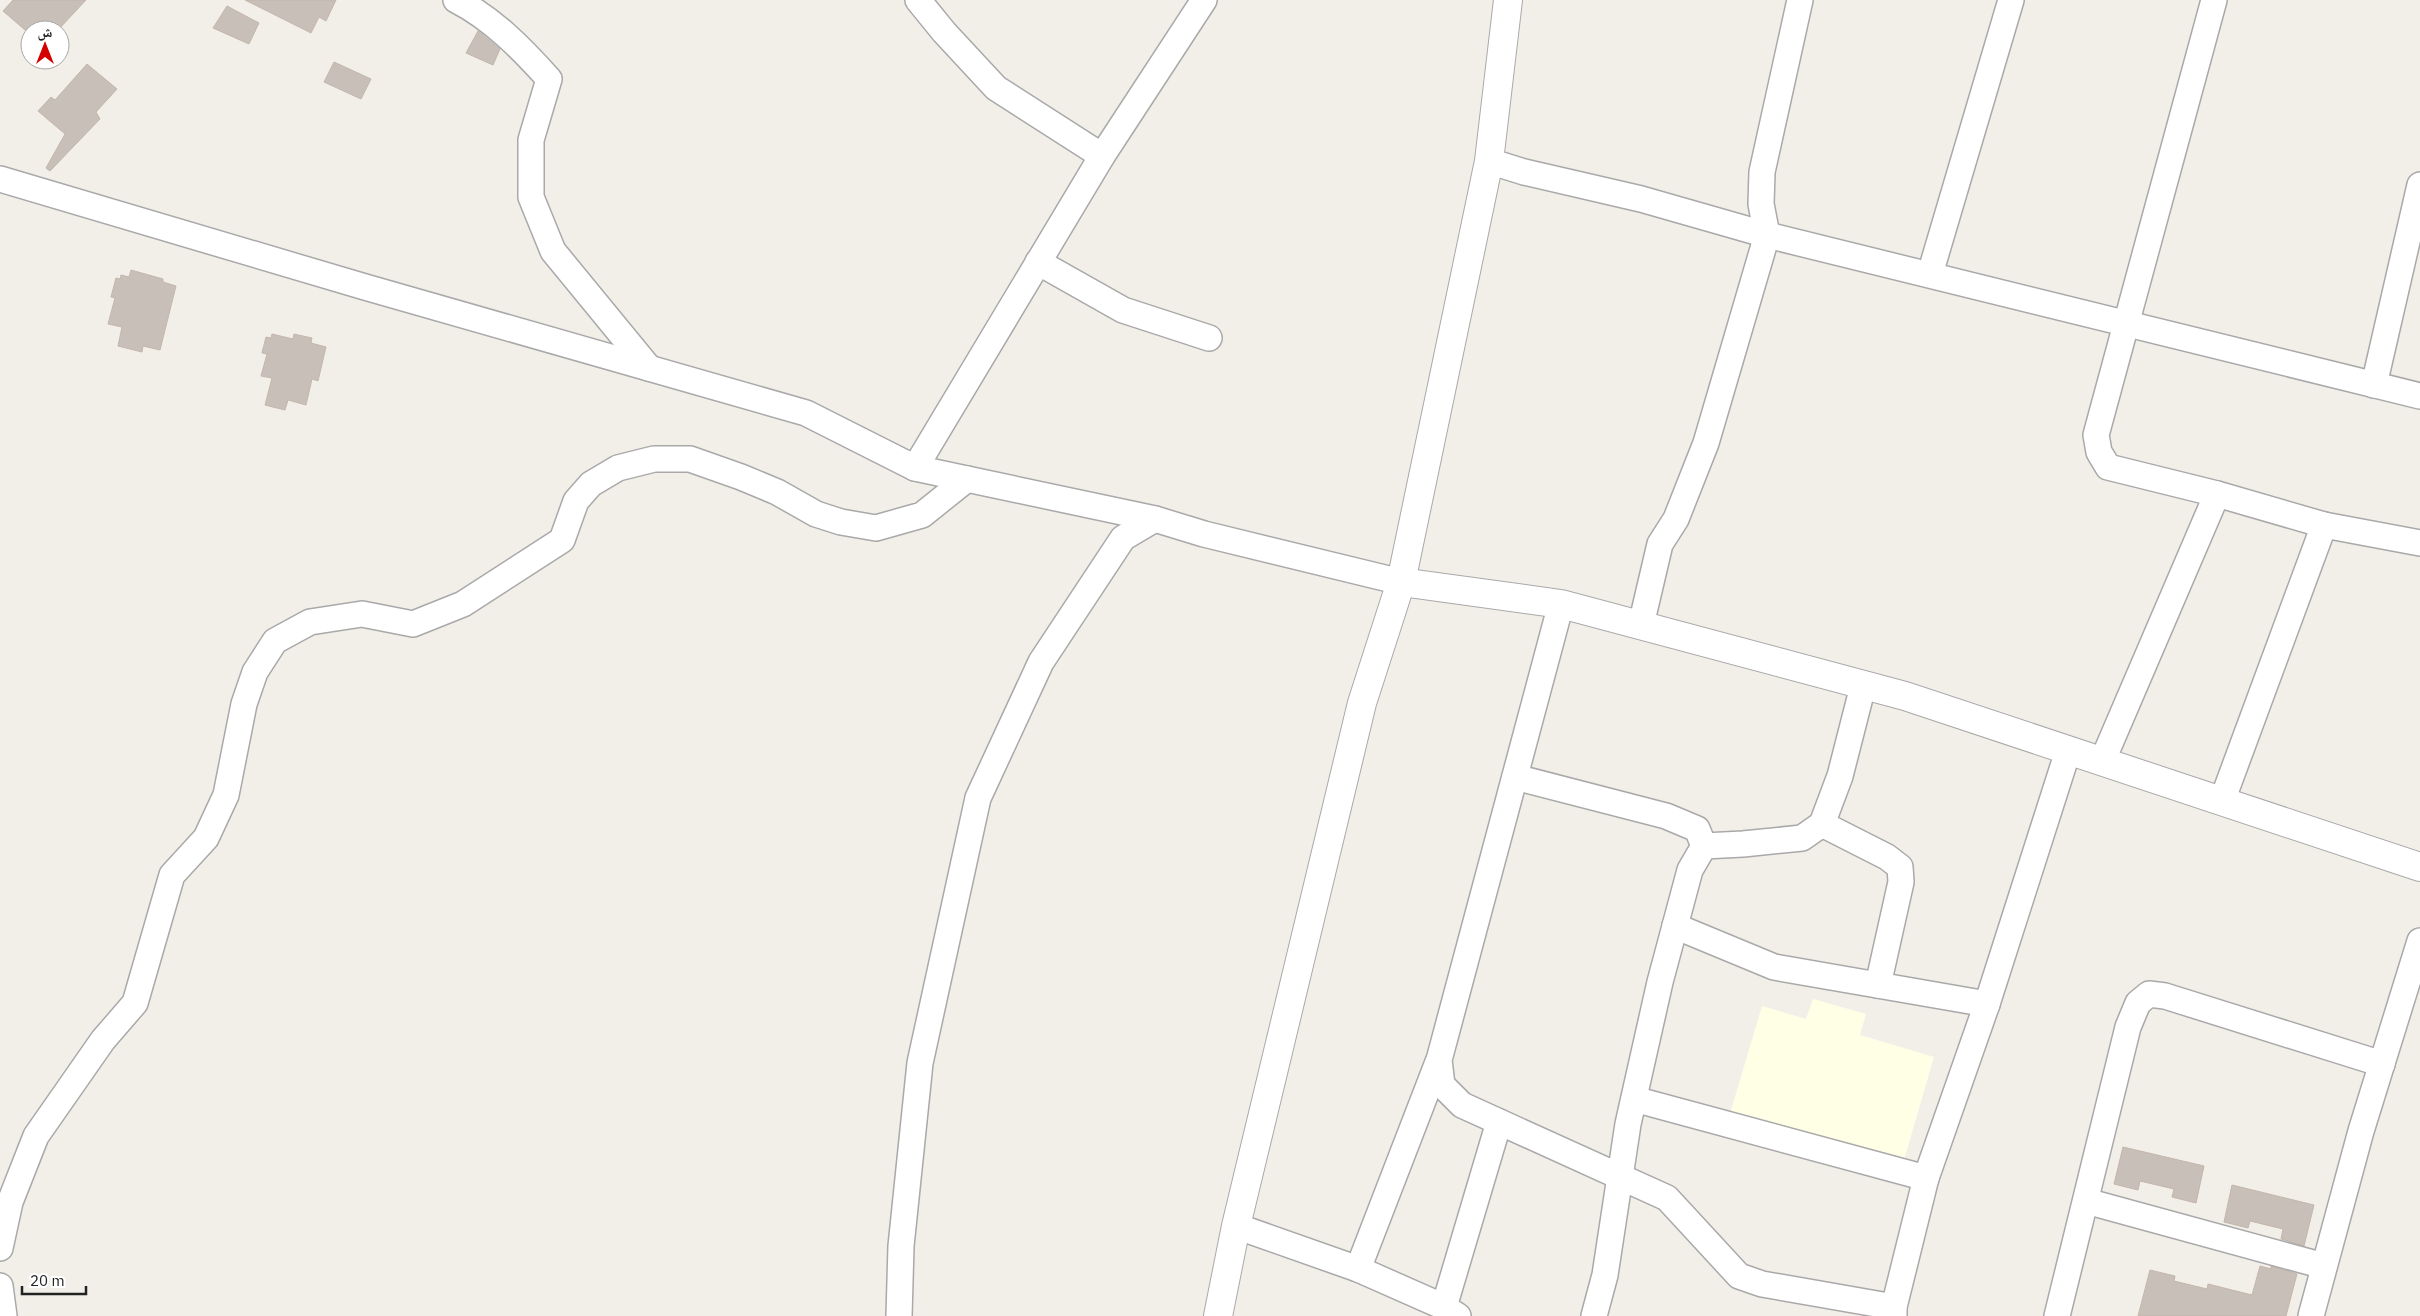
<svg xmlns="http://www.w3.org/2000/svg" width="2420" height="1316" font-family="'IBM Plex Sans','Noto Naskh Arabic',sans-serif">
<style>
.education{fill:#ffffe5}
.building{fill:#c7bfb8;stroke:#c4b6ab}
.lines{fill:none;stroke-linecap:round;stroke-linejoin:round}
.minor-casing{stroke:#a9a9a9;stroke-width:28}
.tertiary-casing{stroke:#a9a9a9;stroke-width:30}
.minor{stroke:#fff;stroke-width:25}
.tertiary{stroke:#fff;stroke-width:28}
</style>
<rect width="100%" height="100%" fill="#f2efe9"/>
<!-- education -->
<path class="education" d="M1813,999l53,15 -6,21 74,22 -32,110 -173,-50 33,-111 44,13z"/>
<!-- building -->
<g class="building">
<path d="M13,0h73l-28,30h-33l-22,-19z"/>
<path d="M245,0h91l-10,21 -7,-4 -8,16z"/>
<path d="M227,6l32,17 -10,21 -36,-16z"/>
<path d="M478,31l22,18 -7,16 -27,-12z"/>
<path d="M334,62l37,17 -10,20 -37,-17z"/>
<path d="M87,64l30,25 -21,23 4,7 -50,52 -4,-3 19,-34 -27,-23 13,-14 4,3z"/>
<path d="M131,270l32,9v3l13,4 -16,64 -17,-4 -1,6 -24,-6 4,-19 -14,-3 7,-26 -4,-1 5,-19 4,1 1,-4 8,2z"/>
<path d="M272,334l21,5 1,-5 18,4 -1,5 15,4 -8,34 -6,-2 -6,26 -18,-5 -3,10 -20,-5 7,-27 -11,-2 6,-22 -5,-1 4,-16 5,1z"/>
<path d="M2123,1147l81,19 -8,37 -24,-6 2,-8 -34,-8 -2,9 -24,-6z"/>
<path d="M2232,1185l82,20 -10,41 -23,-7 2,-10 -33,-8 -2,7 -24,-6z"/>
<path d="M2260,1266l11,3v-3l26,8 -11,42h-148l12,-46 25,6 -1,5 33,8 1,-5 44,11z"/>
</g>
<g class="lines">
<defs>
<g id="minor">
<path d="M456,0c37,19 66,49 93,79l-18,61v57l22,54 96,117"/>
<path d="M918,0l26,32 52,56 106,68"/>
<path d="M2214,0l-118,435 3,17 9,15 109,27 107,31 96,18"/>
<path d="M1489,161l35,11 117,27 126,36 653,161"/>
<path d="M0,179l365,108 441,126 109,55 240,51 49,15 197,48"/>
<path d="M1038,262l85,48 86,28"/>
<path d="M1930,274l81,-274"/>
<path d="M2374,385l46,-200"/>
<path d="M915,468l187,-312 102,-156"/>
<path d="M1561,604l-122,456 3,25 20,20 205,93 72,78 23,8 132,23"/>
<path d="M1641,625l19,-81 16,-25 30,-76 61,-208 -6,-31 1,-32 38,-172"/>
<path d="M2102,762l115,-268"/>
<path d="M1515,777l151,39 31,13 7,17"/>
<path d="M2222,801l102,-276"/>
<path d="M1822,824l65,33 13,10 1,15 -23,103"/>
<path d="M1675,926l99,41 213,37"/>
<path d="M1634,1099l292,79"/>
<path d="M2086,1201l238,65"/>
<path d="M1236,1226l122,43 86,38 14,9"/>
<path d="M0,1248l10,-46 26,-66 67,-96 32,-37 37,-128 34,-37 20,-43 18,-91 11,-32 20,-31 35,-19 52,-8 51,10 50,-20 99,-64 14,-39 15,-17 27,-16 36,-9h36l51,18 36,15 39,22 25,8 35,6 46,-13 45,-36"/>
<path d="M1358,1269l80,-207"/>
<path d="M0,1286l4,30"/>
<path d="M1444,1307l55,-185"/>
<path d="M899,1316l2,-70 19,-183 58,-265 63,-136 82,-124 32,-19"/>
<path d="M1594,1316l11,-41 23,-151 32,-142 30,-112 14,-24 39,-2 59,-6 20,-14 18,-48 23,-90"/>
<path d="M1894,1316v-9l32,-129 61,-174 81,-253"/>
<path d="M2057,1316l71,-289 10,-24 11,-9 16,2 217,68"/>
<path d="M2311,1316l50,-185 59,-190"/>
</g>
<g id="tertiary">
<path d="M1401,582l160,22 344,92 515,171"/>
<path d="M1218,1316l18,-90 126,-523 39,-121 88,-421 19,-161"/>
</g>
</defs>
<!-- minor casing -->
<use href="#minor" class="minor-casing"/>
<!-- tertiary casing -->
<use href="#tertiary" class="tertiary-casing"/>
<!-- minor -->
<use href="#minor" class="minor"/>
<!-- tertiary -->
<use href="#tertiary" class="tertiary"/>
</g>
<!-- north arrow -->
<g transform="translate(45 45)"><circle r="24" fill="#ffffff" stroke="#a7a7a7"/>
<path d="M0-4L9 19L0 12L-9 19Z" fill="#d40000"/>
<text y="-8" font-size="14" font-weight="bold" text-anchor="middle" fill="#222222">ش</text>
</g>
<!-- scale -->
<path d="M22 1286v8h64v-8" fill="none" stroke="#222222" stroke-width="2.5"/>
<text x="30" y="1286" font-size="15" fill="#222222" stroke="#ffffff" stroke-width="4" paint-order="stroke">20 m</text>
</svg>
